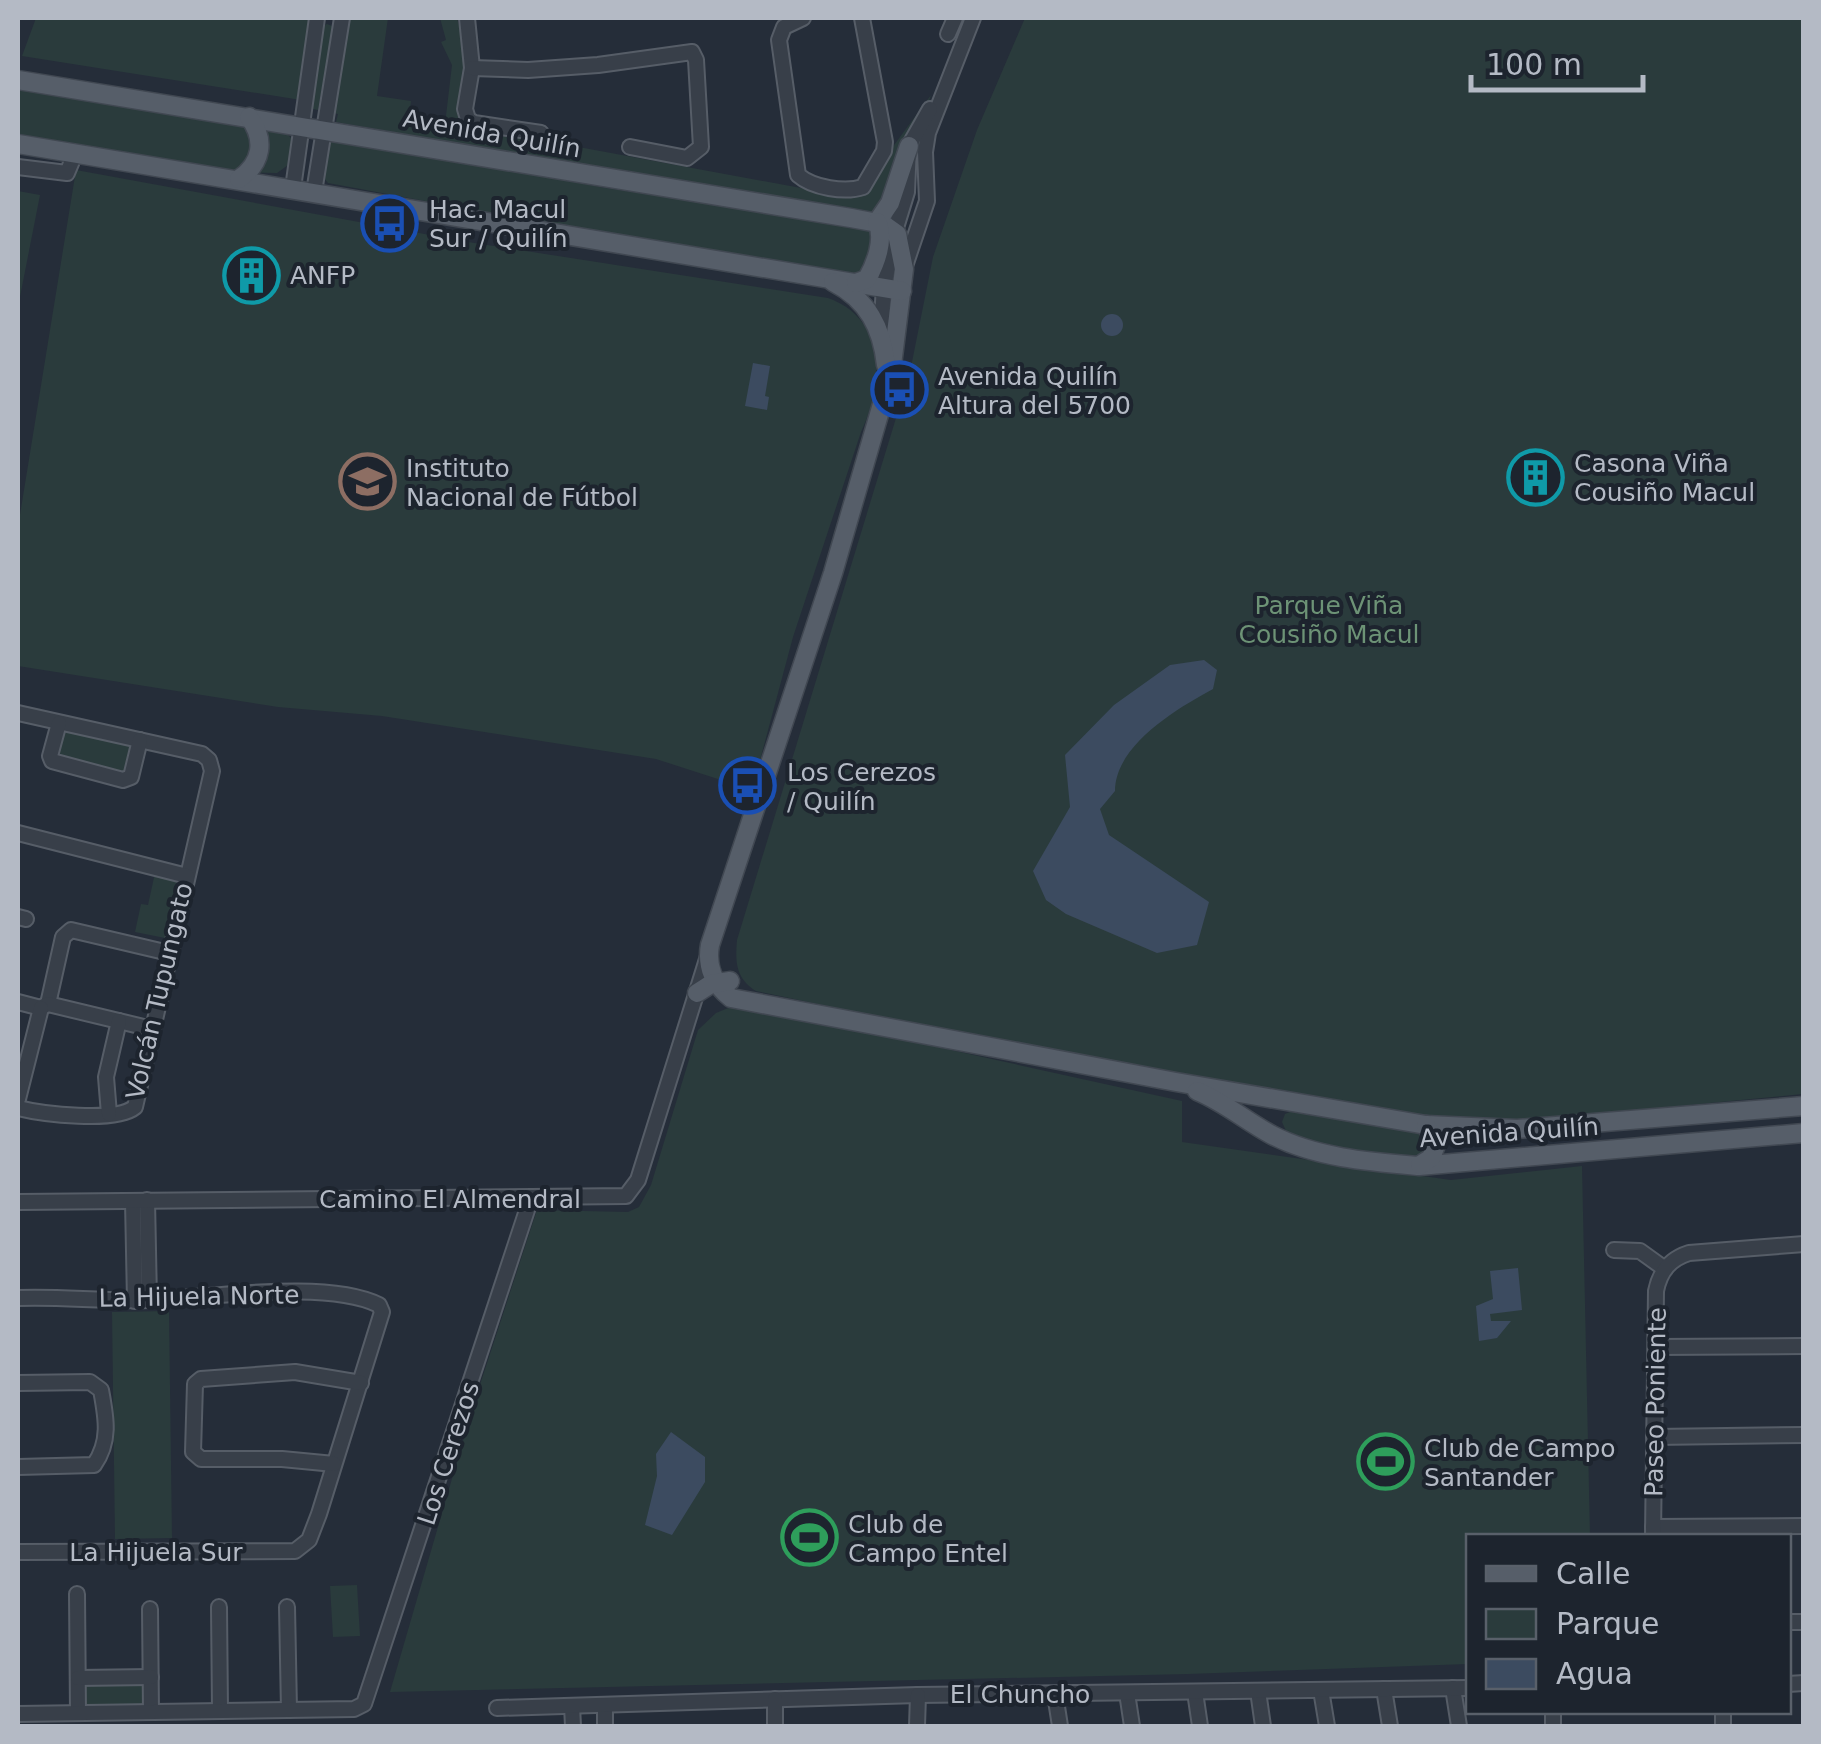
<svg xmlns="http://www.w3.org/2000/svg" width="1821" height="1744" font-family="'DejaVu Sans',sans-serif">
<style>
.green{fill:#2a3b3c}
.water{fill:#3c4b60}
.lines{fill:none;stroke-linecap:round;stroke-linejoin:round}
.minor-casing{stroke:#565d67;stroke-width:18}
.major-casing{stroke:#414852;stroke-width:21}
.minor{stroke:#383f49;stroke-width:14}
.major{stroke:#565e69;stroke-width:18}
.labels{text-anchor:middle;stroke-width:8;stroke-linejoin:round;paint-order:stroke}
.street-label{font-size:25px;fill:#b4bac5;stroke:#1d242e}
.poi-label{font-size:25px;fill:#b4bac5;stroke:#1d242e;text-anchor:start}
.park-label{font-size:25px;fill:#6d9376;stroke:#1d242e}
</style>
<rect width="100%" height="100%" fill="#252d39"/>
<!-- green -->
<g class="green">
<path d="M36,18h278l-13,82 -279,-44z"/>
<path d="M345,18h43l-11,78 34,5 -1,8 12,4 -1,6 24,5 7,-59 -11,-23 5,-2 -6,-22h17c8,29 15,64 0,93l13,16 385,71 76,-103 -37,112 -6,8 -34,-2 -518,-91 2,-8 -9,-2z"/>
<path d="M1025,18h778v1076l-310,30 -95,-10 -443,-81 -199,-42c-20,-13 -21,-28 -19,-51l173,-568 23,-115 44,-127z"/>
<path d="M327,24l5,2 1,4 -15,80 -9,-2 12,-80z"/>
<path d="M18,89l269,45 8,8 -4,21 -14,10 -40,-1 -219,-38z"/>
<path d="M337,139l269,49 265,40 6,5 -15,45 -11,2 -523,-97 -4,-5 7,-37z"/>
<path d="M76,170l392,72 360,56c59,21 56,86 33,134l-68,205 -41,153 -96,-31 -274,-43 -104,-9 -260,-41v-139z"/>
<path d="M18,191l22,4 -22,112z"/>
<path d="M61,729l73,17 -8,30 -70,-15z"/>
<path d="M155,873l19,6 3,4 -12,55 -30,-6 6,-28 7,1z"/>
<path d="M733,1006h18l431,95v41l269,38 131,-14 8,370h-122v128l-280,10 -798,18 84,-289 63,-193 91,2 11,-5 12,-22 47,-155 18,-17z"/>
<path d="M1297,1109l121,19 9,10v12c-20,18 -103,-7 -129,-13l-11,-4 -5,-11 3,-8z"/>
<path d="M169,1311l3,227 -57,1 -3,-227z"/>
<path d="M357,1585l3,51 -27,1 -3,-51z"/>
<path d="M85,1681l60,2v21h-60z"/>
</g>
<!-- water -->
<g class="water">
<circle cx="1112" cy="325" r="11"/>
<path d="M753,363l17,3 -5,30 4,1 -2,13 -22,-4z"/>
<path d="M1204,660l13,10 -4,19c-35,19 -98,56 -98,102l-15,18 9,26 100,67 -12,43 -40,8 -91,-39 -20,-14 -13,-29 37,-64 -5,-52 49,-50 56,-40z"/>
<path d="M1518,1268l4,42 -32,4 1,7h20l-14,17 -18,3 -3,-35 17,-7 -3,-28z"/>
<path d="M671,1432l34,25v25l-33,53 -27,-10 12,-49 -1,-22z"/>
</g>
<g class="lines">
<defs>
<g id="minor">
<path d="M467,18l5,50 -7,41 3,10 6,4 67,10"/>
<path d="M803,18l-19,9 -5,13 19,135c15,13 47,18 65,12l21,-36 1,-9 -23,-124"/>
<path d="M948,34l7,-16"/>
<path d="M472,68l56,2 70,-5 94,-13 4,8 5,87 -14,11 -57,-11"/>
<path d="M18,167l49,6 8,-19"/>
<path d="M293,188l24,-170"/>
<path d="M314,192l28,-174"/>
<path d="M904,269l23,-68 -2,-49 3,-19 45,-115"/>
<path d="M881,333l3,-46 11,-56 12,-39 2,-46 21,-37"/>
<path d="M18,713l184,41 7,6 3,11 -77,336c-19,16 -93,7 -117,1"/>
<path d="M59,723l-9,33 2,5 71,19 8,-3 9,-37"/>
<path d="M18,833l169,43"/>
<path d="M18,917l8,2"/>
<path d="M18,1002l23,6"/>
<path d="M48,1004l15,-67 8,-7 98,23"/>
<path d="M42,1007l6,-3 104,25"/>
<path d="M18,1099l23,-91"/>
<path d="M109,1114l-3,-37 13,-56"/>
<path d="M147,1200l2,100"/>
<path d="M133,1201l2,100"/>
<path d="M18,1202l608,-6 12,-16 70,-224"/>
<path d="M1614,1250l26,1 25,18"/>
<path d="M18,1298c43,-2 87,4 131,2 61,-2 178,-21 230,5l3,7 -63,202 -10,26 -14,11 -277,1"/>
<path d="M1656,1347l148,-1"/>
<path d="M18,1383l72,-1 11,8c5,27 10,51 -7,75l-76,2"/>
<path d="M1654,1437l150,-2"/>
<path d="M334,1464l-52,-5h-81l-8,-7 2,-68 6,-5 94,-7 66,11"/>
<path d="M1653,1527l151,-1"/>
<path d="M1653,1536l3,-245c4,-20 14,-32 33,-38l115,-9"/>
<path d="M77,1594l1,119"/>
<path d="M219,1607l1,104"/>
<path d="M287,1607l2,103"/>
<path d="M150,1609l1,103"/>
<path d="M1788,1622h16"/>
<path d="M78,1678l73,-1"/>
<path d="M1788,1684l16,-1"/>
<path d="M1453,1688l6,38"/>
<path d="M1384,1689l6,37"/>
<path d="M1321,1690l6,36"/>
<path d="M1258,1691l5,35"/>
<path d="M1195,1692l5,34"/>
<path d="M1127,1693l5,33"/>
<path d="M1055,1694l5,32"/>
<path d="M605,1705v21"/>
<path d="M572,1706l1,20"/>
<path d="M497,1708l421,-13 550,-7"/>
<path d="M1553,1712v14"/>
<path d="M1723,1712v14"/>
<path d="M18,1714l336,-5 10,-5 167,-506"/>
<path d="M775,1726v-27"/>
<path d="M917,1726l1,-31"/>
</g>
<g id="major">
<path d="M18,80l833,138 32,6 14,10 7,35 -13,104 -58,200 -123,372c-4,21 4,40 21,53l445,84 250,43 91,4 287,-23"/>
<path d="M18,144l884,147"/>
<path d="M239,179c23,-16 27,-39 10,-62"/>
<path d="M877,222l13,-19 19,-57"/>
<path d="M833,282c35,18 49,46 53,83"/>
<path d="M856,283l11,-4c9,-16 18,-40 10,-57"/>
<path d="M697,993l14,-9 19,-3"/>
<path d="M1197,1091c27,11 49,30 75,44 44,23 99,27 147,31l385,-33"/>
<path d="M1420,1165l11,-7 5,-13 -10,-20"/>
</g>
</defs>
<!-- minor casing -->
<use href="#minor" class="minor-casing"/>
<!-- major casing -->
<use href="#major" class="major-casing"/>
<!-- minor -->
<use href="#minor" class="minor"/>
<!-- major -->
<use href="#major" class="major"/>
</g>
<!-- icons -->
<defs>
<symbol id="bus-ring" viewBox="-11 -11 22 22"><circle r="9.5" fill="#1d242e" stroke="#1a4fb4" stroke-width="1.5"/><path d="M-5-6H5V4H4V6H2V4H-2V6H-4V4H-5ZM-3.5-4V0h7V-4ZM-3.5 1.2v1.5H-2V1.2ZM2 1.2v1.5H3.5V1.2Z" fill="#1a4fb4"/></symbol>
<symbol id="building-ring" viewBox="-11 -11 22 22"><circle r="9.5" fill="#1d242e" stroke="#0f9aa8" stroke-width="1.5"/><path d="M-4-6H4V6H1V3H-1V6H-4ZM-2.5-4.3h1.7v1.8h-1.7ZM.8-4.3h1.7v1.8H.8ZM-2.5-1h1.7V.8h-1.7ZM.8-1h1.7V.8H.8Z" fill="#0f9aa8"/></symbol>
<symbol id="university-ring" viewBox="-11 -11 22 22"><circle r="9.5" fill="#1d242e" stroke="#8d6e63" stroke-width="1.5"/><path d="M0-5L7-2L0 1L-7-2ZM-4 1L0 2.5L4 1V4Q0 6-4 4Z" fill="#8d6e63"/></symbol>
<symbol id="stadium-ring" viewBox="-11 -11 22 22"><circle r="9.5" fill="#1d242e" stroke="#2e9e5b" stroke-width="1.5"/><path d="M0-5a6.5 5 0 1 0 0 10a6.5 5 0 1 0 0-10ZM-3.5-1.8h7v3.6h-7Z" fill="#2e9e5b"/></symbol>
</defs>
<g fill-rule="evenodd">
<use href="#bus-ring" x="358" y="192" width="63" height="63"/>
<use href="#building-ring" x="220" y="244" width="63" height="63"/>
<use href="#bus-ring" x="868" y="358" width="63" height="63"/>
<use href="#building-ring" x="1504" y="446" width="63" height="63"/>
<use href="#university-ring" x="336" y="450" width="63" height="63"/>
<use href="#bus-ring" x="716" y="754" width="63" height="63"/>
<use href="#stadium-ring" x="1354" y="1430" width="63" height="63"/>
<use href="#stadium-ring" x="778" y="1506" width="63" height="63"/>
</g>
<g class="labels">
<!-- street labels -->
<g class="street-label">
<text transform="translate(492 133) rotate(10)" y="9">Avenida Quilín</text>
<text transform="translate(159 991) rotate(-77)" y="9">Volcán Tupungato</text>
<text transform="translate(1509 1132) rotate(-4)" y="9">Avenida Quilín</text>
<text x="450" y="1208">Camino El Almendral</text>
<text transform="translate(199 1296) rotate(-1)" y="9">La Hijuela Norte</text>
<text transform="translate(1655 1402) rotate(-89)" y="9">Paseo Poniente</text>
<text transform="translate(448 1453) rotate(-72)" y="9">Los Cerezos</text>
<text x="156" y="1561">La Hijuela Sur</text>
<text x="1020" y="1703">El Chuncho</text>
</g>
<!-- poi labels -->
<g class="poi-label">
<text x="429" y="218">Hac. Macul<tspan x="429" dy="29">Sur / Quilín</tspan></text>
<text x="290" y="284">ANFP</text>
<text x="938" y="385">Avenida Quilín<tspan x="938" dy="29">Altura del 5700</tspan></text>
<text x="1574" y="472">Casona Viña<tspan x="1574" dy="29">Cousiño Macul</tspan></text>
<text x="406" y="477">Instituto<tspan x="406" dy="29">Nacional de Fútbol</tspan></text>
<text x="787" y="781">Los Cerezos<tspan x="787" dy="29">/ Quilín</tspan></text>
<text x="1424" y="1457">Club de Campo<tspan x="1424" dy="29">Santander</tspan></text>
<text x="848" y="1533">Club de<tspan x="848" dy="29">Campo Entel</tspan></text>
</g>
<!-- park labels -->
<g class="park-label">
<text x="1329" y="614">Parque Viña<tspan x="1329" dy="29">Cousiño Macul</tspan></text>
</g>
</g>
<!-- border -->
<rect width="1821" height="1744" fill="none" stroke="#b4bac5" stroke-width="40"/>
<!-- legend -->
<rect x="1466" y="1534" width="325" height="180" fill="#1d242e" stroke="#59606a" stroke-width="2.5"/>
<rect x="1486" y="1566" width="50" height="15" fill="#565e69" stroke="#59606a" stroke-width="2.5"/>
<text x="1556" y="1584" font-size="30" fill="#b4bac5">Calle</text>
<rect x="1486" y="1609" width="50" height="30" fill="#2a3b3c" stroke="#59606a" stroke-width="2.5"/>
<text x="1556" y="1634" font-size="30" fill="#b4bac5">Parque</text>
<rect x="1486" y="1659" width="50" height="30" fill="#3c4b60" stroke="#59606a" stroke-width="2.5"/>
<text x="1556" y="1684" font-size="30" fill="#b4bac5">Agua</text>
<!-- scale -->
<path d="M1471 75v15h172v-15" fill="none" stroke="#b4bac5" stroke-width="5"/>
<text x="1486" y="75" font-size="30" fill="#b4bac5" stroke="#1d242e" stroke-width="8" paint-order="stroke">100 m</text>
</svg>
